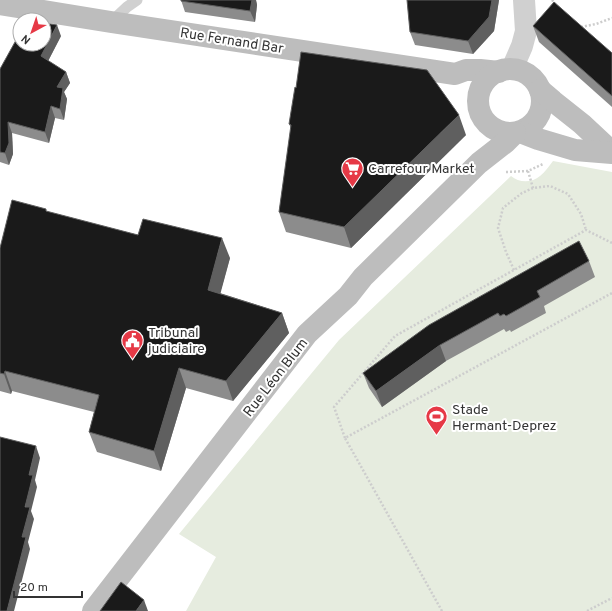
<svg xmlns="http://www.w3.org/2000/svg" width="612" height="611" font-family="Overpass,sans-serif">
<style>
.green{fill:#e6ecdf}
.lines{fill:none;stroke-linecap:round;stroke-linejoin:round}
.path{stroke:#cdcdcd;stroke-width:2.5;stroke-dasharray:2 2;stroke-linecap:butt}
.lane{stroke:#d0d0d0;stroke-width:11}
.street{stroke:#d0d0d0;stroke-width:22}
.secondary{stroke:#bdbdbd;stroke-width:22}
.wall{fill:#8c8c8c}
.shaded-wall{fill:#5f5f5f}
.building{fill:#1a1a1a;stroke:#5f5f5f}
.labels{text-anchor:middle;stroke-width:4;stroke-linejoin:round;paint-order:stroke}
.street-label{font-size:14px;fill:#333;stroke:#fff}
.poi-label{font-size:14px;fill:#333;stroke:#fff;text-anchor:start}
</style>
<rect width="100%" height="100%" fill="#fff"/>
<!-- green -->
<path class="green" d="M553,161l59,11v439h-426l30,-54 -37,-23 160,-194 172,-164c8,7 21,7 29,0 5,-4 9,-10 13,-15z"/>
<g class="lines">
<!-- path -->
<g class="path">
<path d="M552,0l4,5"/>
<path d="M581,27l15,-3 16,-6"/>
<path d="M528,171l5,17"/>
<path d="M506,172l22,-1 15,-7"/>
<path d="M514,270l-8,-18 -8,-24 5,-20 19,-15 11,-5 17,-2 18,8 13,20 5,16"/>
<path d="M345,438l-11,-31 61,-71 191,-106 26,13"/>
<path d="M442,611l-97,-173 267,-145"/>
<path d="M587,611l25,-13"/>
</g>
<!-- lane -->
<path class="lane" d="M111,22l16,-15 10,-7"/>
<!-- street -->
<path class="street" d="M512,69l10,-23 4,-15 -2,-31"/>
<!-- secondary -->
<g class="secondary">
<path d="M0,4l111,18 344,52 11,-4h14l19,2"/>
<circle cx="510" cy="101" r="32"/>
<path d="M540,90l13,11 29,23 30,28"/>
<path d="M520,132l18,7 37,11 37,3"/>
<path d="M93,611l214,-277 41,-38 15,-19 116,-114 27,-21 9,-9"/>
</g>
</g>
<!-- wall -->
<g class="wall">
<path d="M181,0h75l1,5 -2,17 -70,-10z"/>
<path d="M407,0h92l-5,31 -21,23 -58,-9 -5,-13z"/>
<path d="M533,26l79,27v54l-73,-65z"/>
<path d="M61,36l-13,25 18,11 4,11 -6,9 3,7 -3,21 -9,-2 -6,25 -37,-10 1,21 -4,11 -9,-3v-93z"/>
<path d="M289,124l177,11 -115,113 -65,-16 -7,-20 12,-84z"/>
<path d="M47,212l183,46 -10,35 62,20 7,20 -56,68 -47,-13 -25,83 -64,-19 -8,-20 5,-20 -82,-21 -1,3 -11,-3v-143z"/>
<path d="M589,261l6,16 -51,29 2,7 -35,19 -1,-2 -4,2 -2,-3 -58,32 -64,46 -13,-19 -6,-15z"/>
</g>
<!-- shaded-wall -->
<g class="shaded-wall">
<path d="M252,0h4l1,5 -2,17 -5,-11z"/>
<path d="M492,0h7l-5,31 -21,23 -5,-13z"/>
<path d="M57,25l4,11 -16,31 -4,-11z"/>
<path d="M66,72l4,11 -6,9 3,7 -3,21 -4,-11 -3,-22z"/>
<path d="M51,106l4,12 -6,25 -4,-11z"/>
<path d="M459,115l7,20 -115,113 -7,-21z"/>
<path d="M8,122l4,11 1,21 -4,11 -4,-12z"/>
<path d="M222,238l8,20 -14,52 -8,-20z"/>
<path d="M282,313l7,20 -56,68 -7,-20z"/>
<path d="M440,345l6,16 -64,46 -6,-16z"/>
<path d="M179,368l7,20 -25,83 -7,-20z"/>
<path d="M5,371l7,20 -1,3 -7,-20z"/>
<path d="M36,446l4,12 -5,22 2,7 -6,24 3,8 -6,23 2,7 -16,62h-7l15,-74 7,-62z"/>
<path d="M144,600l4,11h-12z"/>
</g>
<!-- building -->
<g class="building">
<path d="M181,0h71l-2,11 -69,-10z"/>
<path d="M407,0h85l-3,17 -21,24 -58,-9z"/>
<path d="M554,2l58,51v43l-79,-70z"/>
<path d="M44,23l13,2 -16,31 25,16 -9,15 6,1 -3,21 -9,-3 -6,26 -37,-10 1,21 -4,10 -5,-1v-83l20,-36v11h24z"/>
<path d="M301,52l126,18 32,45 -115,112 -65,-15 12,-87 -2,-1 6,-37 1,1z"/>
<path d="M12,200l34,9v2l92,24 5,-16 79,19 -14,52 74,23 -56,68 -47,-13 -25,83 -65,-19 10,-37 -94,-24 -1,3 -4,-1v-125z"/>
<path d="M579,241l10,20 -52,30 3,6 -34,19 -2,-2 -4,2 -2,-3 -58,32 -64,46 -13,-18 66,-48z"/>
<path d="M0,437l36,9 -7,29h4l-8,32h5l-8,30h4l-19,74h-7z"/>
<path d="M121,582l23,18 -8,11h-36z"/>
</g>
<!-- icons -->
<defs>
<symbol id="supermarket-pin" viewBox="-11 -11 22 30"><path d="M0 17L-7.5 6A9.5 9.5 0 1 1 7.5 6Z" fill="#e63946" stroke="#fff"/><path d="M-6-5.5h2.5l.6 2H6L4.5 2H-2.5L-4.4-4H-6ZM-1.5 3.2a1.3 1.3 0 1 0 .1 0ZM3 3.2a1.3 1.3 0 1 0 .1 0Z" fill="#fff"/></symbol>
<symbol id="civic-pin" viewBox="-11 -11 22 30"><path d="M0 17L-7.5 6A9.5 9.5 0 1 1 7.5 6Z" fill="#e63946" stroke="#fff"/><path d="M-.6-6.5H3V-4.5H.6V-3L4-1V1h2V6H-6V1h2V-1L-.6-3ZM-1.2 2.5V6h2.4V2.5Z" fill="#fff"/></symbol>
<symbol id="stadium-pin" viewBox="-11 -11 22 30"><path d="M0 17L-7.5 6A9.5 9.5 0 1 1 7.5 6Z" fill="#e63946" stroke="#fff"/><path d="M0-5a6.5 5 0 1 0 0 10a6.5 5 0 1 0 0-10ZM-3.5-1.8h7v3.6h-7Z" fill="#fff"/></symbol>
</defs>
<g fill-rule="evenodd">
<use href="#supermarket-pin" x="340" y="156" width="25" height="34"/>
<use href="#civic-pin" x="120" y="328" width="25" height="34"/>
<use href="#stadium-pin" x="424" y="404" width="25" height="34"/>
</g>
<g class="labels">
<!-- street labels -->
<g class="street-label">
<text transform="translate(232 40) rotate(9)" y="5">Rue Fernand Bar</text>
<text transform="translate(275 377) rotate(-52)" y="5">Rue Léon Blum</text>
</g>
<!-- poi labels -->
<g class="poi-label">
<text x="368" y="173">Carrefour Market</text>
<text x="148" y="337">Tribunal<tspan x="148" dy="16">judiciaire</tspan></text>
<text x="452" y="414">Stade<tspan x="452" dy="16">Hermant-Deprez</tspan></text>
</g>
</g>
<!-- north arrow -->
<g transform="translate(32 32) rotate(220)"><circle r="19" fill="#ffffff" stroke="#adadad"/>
<path d="M0-3L7 15L0 10L-7 15Z" fill="#e63946"/>
<text y="-6" font-size="11" font-weight="bold" text-anchor="middle" fill="#333333">N</text>
</g>
<!-- scale -->
<path d="M14 591v6h68v-6" fill="none" stroke="#333333" stroke-width="2"/>
<text x="20" y="591" font-size="12" fill="#333333" stroke="#ffffff" stroke-width="3" paint-order="stroke">20 m</text>
</svg>
